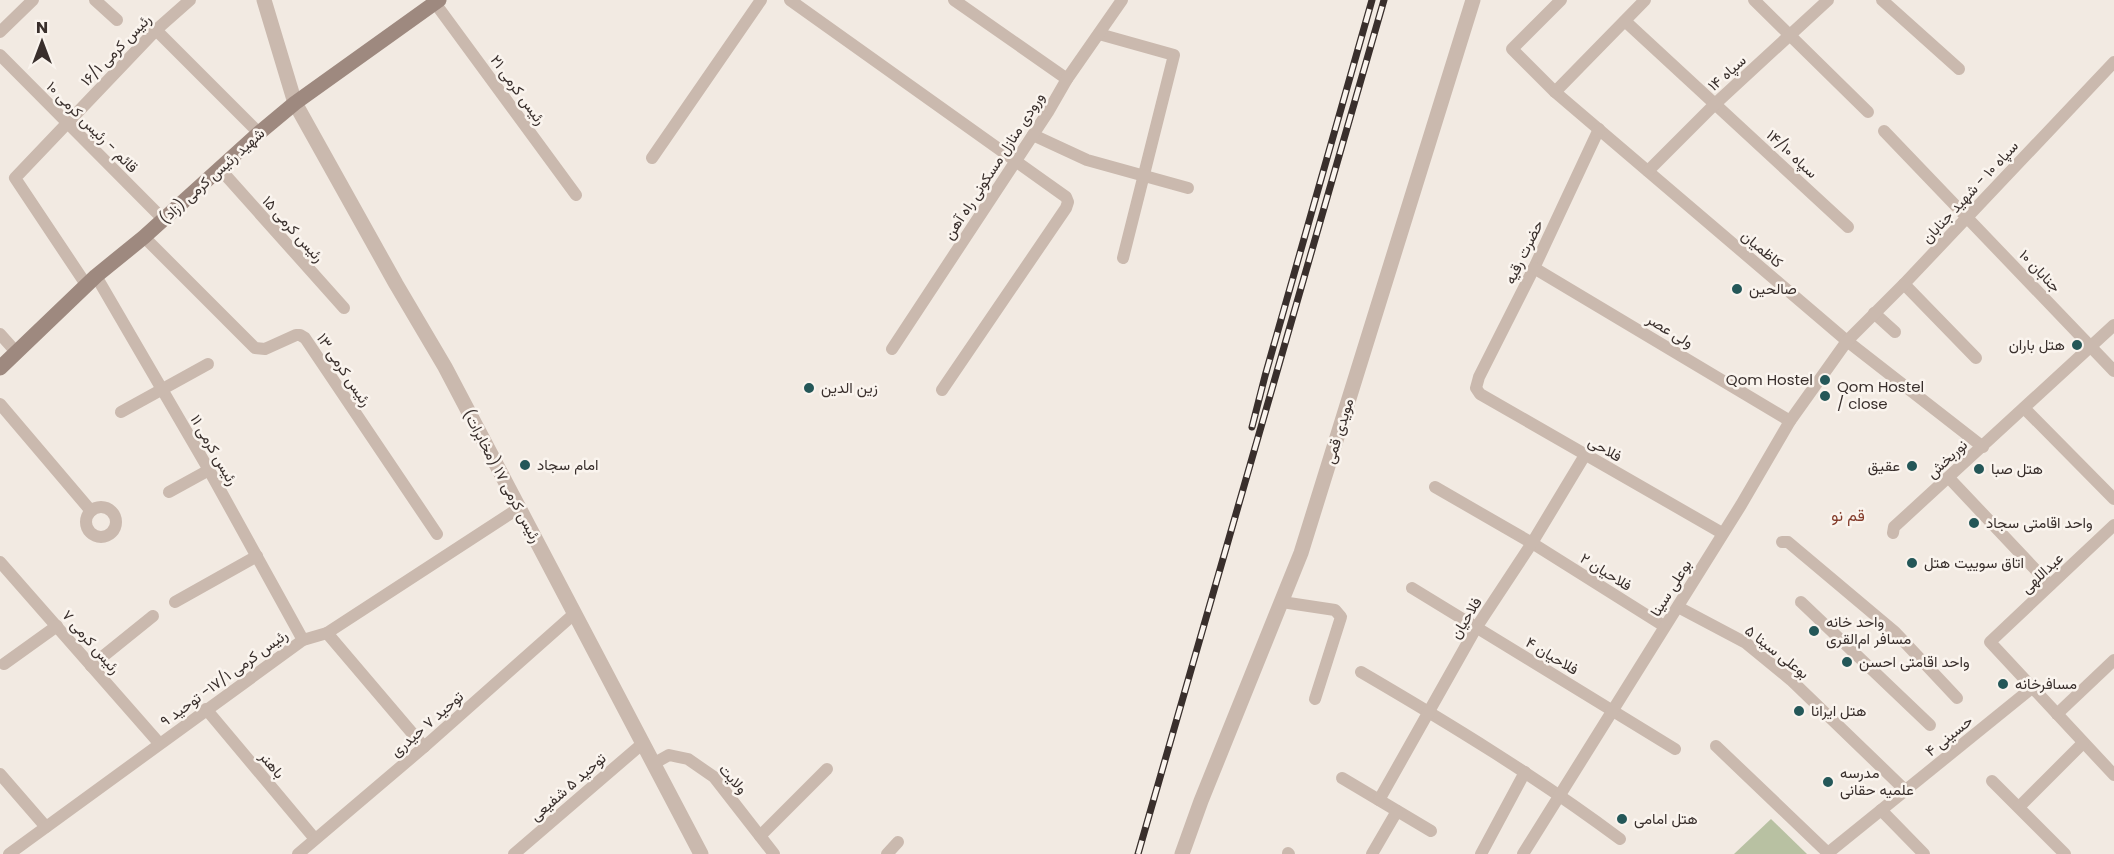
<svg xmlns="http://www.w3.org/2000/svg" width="2114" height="854" font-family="Poppins,Vazirmatn,sans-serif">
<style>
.green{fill:#b8c1a2}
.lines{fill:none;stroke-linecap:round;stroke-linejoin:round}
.minor{stroke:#cab9ae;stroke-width:12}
.tertiary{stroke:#cab9ae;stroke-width:15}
.secondary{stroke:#9e897f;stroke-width:15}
.rail-casing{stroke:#392f2c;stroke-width:7}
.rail{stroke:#faf4ee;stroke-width:4.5;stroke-dasharray:14;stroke-linecap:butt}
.poi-dot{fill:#245758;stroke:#faf4ee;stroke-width:2}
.labels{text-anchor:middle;stroke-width:5;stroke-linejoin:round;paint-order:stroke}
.street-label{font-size:15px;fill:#392f2c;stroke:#faf4ee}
.poi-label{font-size:15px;fill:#392f2c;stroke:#faf4ee;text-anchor:start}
.neighbourhood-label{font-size:16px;fill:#833b2a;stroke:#faf4ee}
</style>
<rect width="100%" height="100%" fill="#f2eae2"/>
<!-- green -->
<path class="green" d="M1771,819l36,35h-73z"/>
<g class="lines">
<!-- minor -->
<g class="minor">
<path d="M95,0l22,20"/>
<path d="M790,0l276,197 2,5 -2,6 -124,182"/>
<path d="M954,0l113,79"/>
<path d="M1561,0l-49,49 43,43 292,249 136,106"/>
<path d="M1754,0l114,112"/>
<path d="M1882,0l77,69"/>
<path d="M435,3l141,192"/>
<path d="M1625,21l223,206"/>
<path d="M156,30l103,103"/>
<path d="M0,32l33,-32"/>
<path d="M1099,34l75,21 -51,203"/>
<path d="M0,55l164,165"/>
<path d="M1555,92l90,-92"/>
<path d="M1599,129l-65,139 -55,109 -3,11 4,6 242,139"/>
<path d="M1884,131l230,240"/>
<path d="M1033,135l54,25 101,28"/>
<path d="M652,158l109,-158"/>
<path d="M220,169l124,139"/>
<path d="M1648,171l67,-67 113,-104"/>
<path d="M144,237l111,111 10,1 31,-14h4l5,3 132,196"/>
<path d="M1534,268l256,153"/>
<path d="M96,276l113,194 94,170"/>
<path d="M1904,284l72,74"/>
<path d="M87,286l-72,-108 141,-148 34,-30"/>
<path d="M1874,313l21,19"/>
<path d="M0,334l17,19"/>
<path d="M892,349l156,-237 19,-33 55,-79"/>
<path d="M0,404l91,107"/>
<path d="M2024,408l90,91"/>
<path d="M121,412l87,-48"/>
<path d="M1949,478l101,107"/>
<path d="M1435,487l97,56 132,83"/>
<path d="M169,492l40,-22"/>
<circle cx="101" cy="522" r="15"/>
<path d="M2114,525l-124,117 124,133"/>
<path d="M1893,533l1,-6 220,-202"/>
<path d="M1782,542h6l107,90 62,66"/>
<path d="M0,562l159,181"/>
<path d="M1412,588l263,161"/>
<path d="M175,602l82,-46"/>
<path d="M1282,602l53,8 6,7 -26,82"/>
<path d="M1801,602l129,123"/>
<path d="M1678,607l68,36 45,37 114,110"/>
<path d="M327,633l97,114"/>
<path d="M4,664l53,-38"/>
<path d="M91,666l62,-50"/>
<path d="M1361,672c89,52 176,105 259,167"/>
<path d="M206,709l109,130"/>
<path d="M2057,714l57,-54"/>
<path d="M1716,746l113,108"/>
<path d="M653,764l16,-9 19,4 26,18 60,77"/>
<path d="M0,774l46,53"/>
<path d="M1342,778l89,53"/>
<path d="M1992,781l73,73"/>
<path d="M1379,800l97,-172 56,-85 53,-88"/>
<path d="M2019,807l64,-64"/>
<path d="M1881,810l43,44"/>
<path d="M760,836l67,-67"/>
<path d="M1288,853l1,1"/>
<path d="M1828,853l204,-165"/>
<path d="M9,854l294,-214 24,-7 192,-125"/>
<path d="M298,854l126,-107 150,-133"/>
<path d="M514,854l128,-110"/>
<path d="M887,854l11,-12"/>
<path d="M1372,854l25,-43"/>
<path d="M1481,854l44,-82"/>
<path d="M1523,854l218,-349 49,-84 57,-80 57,-57 210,-222"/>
</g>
<!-- tertiary -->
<g class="tertiary">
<path d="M264,0l31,103 101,181 49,83 256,487"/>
<path d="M1182,854l19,-53 100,-248 172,-553"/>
</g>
<!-- secondary -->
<path class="secondary" d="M0,368l96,-92 48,-39 115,-104 36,-30 144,-103"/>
<defs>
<g id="rail">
<path d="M1252,427l13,-51 107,-376"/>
<path d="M1138,854l246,-854"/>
</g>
</defs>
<!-- rail casing -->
<use href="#rail" class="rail-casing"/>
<!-- rail -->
<use href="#rail" class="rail"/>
</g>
<!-- markers -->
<g class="poi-dot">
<circle cx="1737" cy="289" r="6"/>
<circle cx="2077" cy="345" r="6"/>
<circle cx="1825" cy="380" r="6"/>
<circle cx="809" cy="388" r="6"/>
<circle cx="1825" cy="396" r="6"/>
<circle cx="525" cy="465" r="6"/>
<circle cx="1912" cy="466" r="6"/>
<circle cx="1979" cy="469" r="6"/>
<circle cx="1974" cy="523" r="6"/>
<circle cx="1912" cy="563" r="6"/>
<circle cx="1814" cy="631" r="6"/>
<circle cx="1847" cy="662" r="6"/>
<circle cx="2003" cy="684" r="6"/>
<circle cx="1799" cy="711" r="6"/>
<circle cx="1828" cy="782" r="6"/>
<circle cx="1622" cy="819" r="6"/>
</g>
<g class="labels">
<!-- street labels -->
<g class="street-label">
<text transform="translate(116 50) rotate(-46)" y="5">رئیس کرمی ۱۶/۱</text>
<text transform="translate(1727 73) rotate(-42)" y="5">سپاه ۱۴</text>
<text transform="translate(518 90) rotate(54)" y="5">رئیس کرمی ۲۱</text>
<text transform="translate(92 127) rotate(45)" y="5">قائم - رئیس کرمی ۱۰</text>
<text transform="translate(1792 154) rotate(43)" y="5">سپاه ۱۴/۱۰</text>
<text transform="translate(994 166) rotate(-57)" y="5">ورودی منازل مسکونی راه آهن</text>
<text transform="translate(212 176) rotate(-42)" y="5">شهید رئیس کرمی (زاد)</text>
<text transform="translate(1970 192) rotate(-47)" y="5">سپاه ۱۰ - شهید جنابان</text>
<text transform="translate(293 229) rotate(48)" y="5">رئیس کرمی ۱۵</text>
<text transform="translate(1762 249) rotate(40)" y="5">کاظمیان</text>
<text transform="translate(1524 252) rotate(-64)" y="5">حضرت رقیه</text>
<text transform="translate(2040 271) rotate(46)" y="5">جنابان ۱۰</text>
<text transform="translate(1670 331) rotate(31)" y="5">ولی عصر</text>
<text transform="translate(344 370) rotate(56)" y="5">رئیس کرمی ۱۳</text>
<text transform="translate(1339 431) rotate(-73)" y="5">مویدی قمی</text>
<text transform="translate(1605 449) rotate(30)" y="5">فلاحی</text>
<text transform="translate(214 450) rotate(60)" y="5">رئیس کرمی ۱۱</text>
<text transform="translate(1947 459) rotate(-43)" y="5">نوربخش</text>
<text transform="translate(502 476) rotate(62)" y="5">رئیس کرمی ۱۷ (مخابرات)</text>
<text transform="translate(1606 572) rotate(32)" y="5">فلاحیان ۲</text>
<text transform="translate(2042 573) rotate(-43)" y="5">عبداللهی</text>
<text transform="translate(1671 588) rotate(-58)" y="5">بوعلی سینا</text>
<text transform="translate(1466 618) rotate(-58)" y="5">فلاحیان</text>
<text transform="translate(91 642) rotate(49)" y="5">رئیس کرمی ۷</text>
<text transform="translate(1777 652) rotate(38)" y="5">بوعلی سینا ۵</text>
<text transform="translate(1552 656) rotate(31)" y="5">فلاحیان ۴</text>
<text transform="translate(224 678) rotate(-36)" y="5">رئیس کرمی ۱۷/۱- توحید ۹</text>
<text transform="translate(427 724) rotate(-41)" y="5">توحید ۷ حیدری</text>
<text transform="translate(1949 736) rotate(-39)" y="5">حسینی ۴</text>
<text transform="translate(272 765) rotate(50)" y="5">باهنر</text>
<text transform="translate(733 779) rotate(48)" y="5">ولایت</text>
<text transform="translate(568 787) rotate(-41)" y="5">توحید ۵ شفیعی</text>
</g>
<!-- poi labels -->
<g class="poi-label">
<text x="1749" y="294">صالحین</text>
<text x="2065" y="350" text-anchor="end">هتل باران</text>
<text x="1813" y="385" text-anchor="end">Qom Hostel</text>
<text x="1837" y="392">Qom Hostel<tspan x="1837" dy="17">/ close</tspan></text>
<text x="821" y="393">زین الدین</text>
<text x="537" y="470">امام سجاد</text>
<text x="1900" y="471" text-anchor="end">عقیق</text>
<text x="1991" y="474">هتل صبا</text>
<text x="1986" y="528">واحد اقامتی سجاد</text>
<text x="1924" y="568">اتاق سوییت هتل</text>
<text x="1826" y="627">واحد خانه<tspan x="1826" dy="17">مسافر ام‌القری</tspan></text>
<text x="1859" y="667">واحد اقامتی احسن</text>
<text x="2015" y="689">مسافرخانه</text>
<text x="1811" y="716">هتل ایرانا</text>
<text x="1840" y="778">مدرسه<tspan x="1840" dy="17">علمیه حقانی</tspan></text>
<text x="1634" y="824">هتل امامی</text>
</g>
<!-- neighbourhood labels -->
<g class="neighbourhood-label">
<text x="1848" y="521">قم نو</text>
</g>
</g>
<!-- north arrow -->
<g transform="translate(42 42)" stroke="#faf4ee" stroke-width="4.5" paint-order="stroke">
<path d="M0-4.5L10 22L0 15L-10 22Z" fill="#392f2c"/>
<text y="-9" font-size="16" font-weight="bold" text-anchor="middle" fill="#392f2c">N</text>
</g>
</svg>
